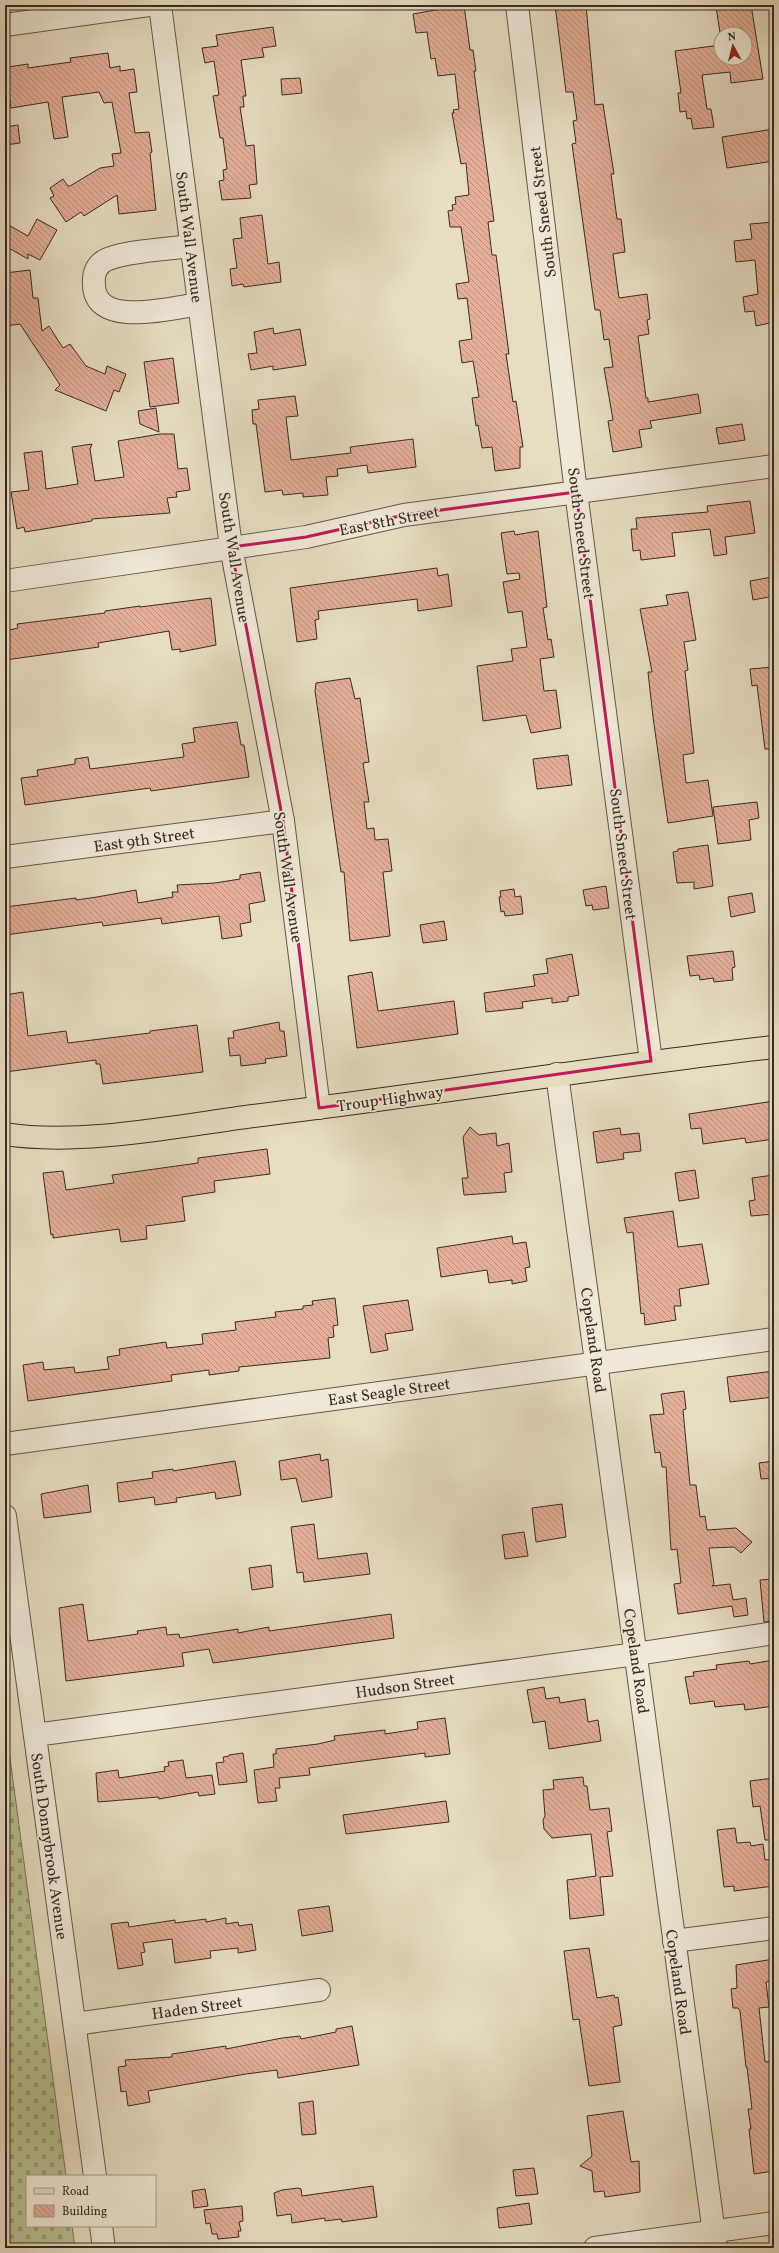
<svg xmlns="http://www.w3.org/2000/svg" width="779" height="2253" font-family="Vollkorn,serif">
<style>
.cemetery{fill:url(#cemetery-stones);stroke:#78765a}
.building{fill:url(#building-back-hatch);stroke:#392a23}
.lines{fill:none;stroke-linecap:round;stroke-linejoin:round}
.minor-casing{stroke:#64574b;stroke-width:24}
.major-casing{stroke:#392a23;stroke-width:24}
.minor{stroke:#efead7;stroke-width:22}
.major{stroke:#e7dec2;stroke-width:22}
.marked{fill:none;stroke:#c2185b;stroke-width:3;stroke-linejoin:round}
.labels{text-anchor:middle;stroke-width:3.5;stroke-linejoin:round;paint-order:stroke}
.street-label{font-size:16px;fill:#392a23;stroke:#efead7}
</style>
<defs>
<pattern id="cemetery-stones" width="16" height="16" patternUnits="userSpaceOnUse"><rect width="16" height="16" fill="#b8c192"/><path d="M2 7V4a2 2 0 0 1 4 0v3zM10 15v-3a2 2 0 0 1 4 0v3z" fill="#979d77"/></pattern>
<pattern id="building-back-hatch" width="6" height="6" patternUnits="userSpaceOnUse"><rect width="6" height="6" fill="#e5af99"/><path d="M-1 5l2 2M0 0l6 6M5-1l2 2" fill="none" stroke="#bb8f7c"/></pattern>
</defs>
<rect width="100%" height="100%" fill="#e7dec2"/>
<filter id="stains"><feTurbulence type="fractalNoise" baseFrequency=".005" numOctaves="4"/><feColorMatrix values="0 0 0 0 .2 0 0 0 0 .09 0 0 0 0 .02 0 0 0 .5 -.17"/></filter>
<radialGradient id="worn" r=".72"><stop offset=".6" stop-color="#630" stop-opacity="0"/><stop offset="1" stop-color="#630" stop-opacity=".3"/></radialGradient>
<!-- cemetery -->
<path class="cemetery" d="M5,1721l61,455h-39v50h45l3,22h-70z"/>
<!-- building -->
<g class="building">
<path d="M464,5l6,45h3l3,21h-2l20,150 -6,1 4,33h4l13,99h-3l7,48 3,-1 7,46h-3v21l-25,3 -3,-24 -10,1 -4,-23 -2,1 -4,-28 7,-1 -6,-36 -11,2 -3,-22 13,-2 -5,-41 -9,1 -2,-15 13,-2 -8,-55h-11l-2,-16 5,-1 -1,-5 4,-1 -1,-7 14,-2 -3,-32 -5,1 -9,-51h2l-1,-3 6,-1 -4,-35 -17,2 -3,-18 -4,1 -4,-27 -11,1 -3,-19z"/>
<path d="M555,5h31l9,100 8,-1 11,70h-3l6,45h4l4,33 -12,2 6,44 28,-4 3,25 -3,1 2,14 -11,2 8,62h2v4l50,-8 3,19 -51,8 2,7 -13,2 3,17 -29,5 -5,-31 5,-1 -9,-52 9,-1 -4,-28 -5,1 -4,-30h-5l-23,-166 4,-1 -3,-22 4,-1 -4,-28h-7z"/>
<path d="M729,5h22l12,74 -32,4 -1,-11 -28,3 5,34h4l3,18 -21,2 -2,-11 -4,1 -1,-8 -6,1 -2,-19h3l-6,-42 46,-6v13h24v-24h-24v5l-5,-32z"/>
<path d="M273,27l3,19 -14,2 2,9 -23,3 5,36h-3l1,11h-4l6,39 8,-1 3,39 -8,1 2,13 -29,2 -3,-19 5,-1 -1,-10 4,-1 -4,-31h-3l-7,-42 6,-1 -5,-34 -9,2 -3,-15 16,-2 -2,-11z"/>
<path d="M108,53l2,15 10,-2v5l14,-2 3,23 -8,1 6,40 14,-1 3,20 -2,1 6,57 -37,4 -2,-19 -33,21 -3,-4 -15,10 -16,-24 4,-2 -4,-8 13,-9 5,7h2l30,-18 14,-2 -2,-12 9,-1 -9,-51 -8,1 -5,-11 -37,5 6,40 -14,2 -6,-37 -37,6 -4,-27h3l-2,-14 20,-3v4l43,-6 -1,-4z"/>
<path d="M300,78l2,15 -20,2 -1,-16z"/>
<path d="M18,125l2,18 -15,2v-18z"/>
<path d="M774,129v32l-47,7 -5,-31z"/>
<path d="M262,215l6,49 11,-2 2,20 -37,5 -1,-3 -11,2 -2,-17 7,-1 -4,-29 9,-1 -2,-20z"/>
<path d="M37,219l20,11 -17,30 -12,-6v5l-23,-13v-23l23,13z"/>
<path d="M774,222v100l-18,4 -2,-15 -9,1 -2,-15 15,-3 -3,-34 -19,2 -2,-21 18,-2 -2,-15z"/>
<path d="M30,270l3,28h5l4,33 7,-5 14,22 7,-4 16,22 19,8 2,-8 19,8 -7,18 -5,-2 -8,21 -51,-21 5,-5 -40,-61 -15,2v-53z"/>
<path d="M273,328l1,6 26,-5 6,36 -33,5v-4l-22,4 -3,-16 9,-1 -3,-21z"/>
<path d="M173,358l6,45 -29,4 -6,-45z"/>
<path d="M295,396l3,20 -12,1 5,43 60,-7 -1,-6 63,-8 3,28 -48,6 -1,-8 -30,4 1,7 -12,1 2,18 -25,2v-4l-20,2 -1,-5 -17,2 -9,-68h-3l-1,-14 7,-1 -1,-9z"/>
<path d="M156,408l3,24 -19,-8 -2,-13z"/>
<path d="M742,424l3,16 -26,4 -3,-16z"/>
<path d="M160,434h14l4,35 9,-1 3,22 -14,2 1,5 -10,1 3,15 -78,6v2l-67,11 -1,-5 -7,2 -6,-37 18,-2 -5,-37 18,-2 4,38 32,-5 -6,-37 20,-3 -2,5 5,32 29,-4 -6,-36z"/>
<path d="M750,501l5,32 -30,4 2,17 -13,2 -4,-27 -38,4 3,23 -34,4 -1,-10 -7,1 -2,-22h6l-1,-11 72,-6 -1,-6z"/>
<path d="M514,531l1,4 23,-4 9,76 -4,1 5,32 3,-1 3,18 -14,2 4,32 12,-1 5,38 -30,5 -5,-18 -43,6 -6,-55 36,-5 -2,-12 16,-2 -5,-36 -14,2 -5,-31 17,-3 -1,-6 -12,1 -6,-41z"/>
<path d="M437,568l1,8 10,-2 4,32 -34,5 -1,-12 -99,12 1,8 -4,1 2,19 -20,3 -7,-54z"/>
<path d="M772,577l2,2v17l-21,4 -3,-19z"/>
<path d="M688,592l8,48 -12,2 4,28 -3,1 9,82 -11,2 3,28 22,-3 5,36 -45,7 -15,-106 -5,-45h4l-12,-63 28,-4 -2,-10z"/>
<path d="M211,598l5,47 -36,7v-3l-8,1 -3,-19 -71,12 1,4 -94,13v-29l13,-3 -1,-4 88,-11v-2l35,-5v1z"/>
<path d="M774,667v82h-9l-8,-64 -5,1 -2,-17z"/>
<path d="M350,678l5,21 5,-1 9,64 -6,1 6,39h-5l3,27 7,-1 1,12 13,-1 4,32 -9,1 7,64 -40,5 -6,-69h-3l-26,-181 1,-8z"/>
<path d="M237,722l4,23h3l5,32 -98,14 -1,-3 -125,17 -4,-27 17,-2 -1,-6 38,-6v-5l13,-2 2,12 94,-12 -2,-13 13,-2 -2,-14z"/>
<path d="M568,755l4,30 -35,4 -4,-30z"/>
<path d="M757,802l2,16 -10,2 2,20 -33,4 -5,-37z"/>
<path d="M708,845l5,41 -19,3v-7l-17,1 -4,-31 5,-1v-2z"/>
<path d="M260,872l5,29 -16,3 2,18 -11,2 2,12 -20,3 -3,-23 -57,8 -1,-6 -58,8 -1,-4 -97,13v-28l71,-9v2l21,-3 39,-7 2,13 35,-6 -1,-5h6l-1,-7 38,-2 25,-4v-4z"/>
<path d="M606,886l3,22 -16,2 -1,-5 -6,1 -3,-16z"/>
<path d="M514,889l1,8 6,-1 2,18 -18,2 -1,-5 -3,1 -2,-15h2l-1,-6z"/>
<path d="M752,893l3,19 -24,5 -3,-20z"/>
<path d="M444,921l3,19 -24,3 -3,-18z"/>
<path d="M733,951l2,16 -3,1 1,12 -19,2 -1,-4 -13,2 -1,-5 -9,1 -3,-20z"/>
<path d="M572,954l7,41 -11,2v4l-16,2v-5l-30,4 1,6 -37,4 -2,-19 51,-7 -2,-11 15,-2 -2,-14z"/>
<path d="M372,972l6,39 76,-10 4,33 -101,14 -9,-72z"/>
<path d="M23,992l5,44 38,-5 2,12 82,-10v-2l47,-6 6,47 -100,12 -3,-20h-4v-4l-91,12v-77z"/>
<path d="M279,1022l1,9h4l3,25 -22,3 1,4 -25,3 -1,-11 -10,1 -2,-18h6l-1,-7z"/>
<path d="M774,1101v38l-28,4 -1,-5 -42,6 -2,-16 -10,1 -2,-15z"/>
<path d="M470,1127l9,8 17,-2 1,13 12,-3 3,29 -8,1 2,19 -42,3 -2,-17h6l-5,-41z"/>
<path d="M620,1128l1,7 18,-2 2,18 -18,2 1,6 -27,4 -4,-31z"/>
<path d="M267,1149l3,25 -56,7 1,11 -33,5 3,24 -39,5 1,13 -26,3 -2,-13 -66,9v-4l-2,1 -8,-62 20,-2 3,19 48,-7 -2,-8 86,-12v-5z"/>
<path d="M695,1170l4,28 -20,3 -4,-28z"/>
<path d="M774,1175v39l-23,2 -2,-15 6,-1 -3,-22z"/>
<path d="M673,1211l5,36 24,-3 7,40 -30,5 2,17h-7l2,14 -31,5 -1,-12 -3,1 -8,-82 -6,1 -3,-15z"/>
<path d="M512,1236l1,8 13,-2 4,25 -5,1 2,13 -15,3v-4l-23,3 -2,-13 -46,7 -4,-29z"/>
<path d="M335,1298l3,27 -5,1 1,11 -6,1 2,20 -91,9v4l-30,4v-5l-38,5 1,6 -144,20 -5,-36 20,-3 1,8 30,-3 1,6 34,-4 -2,-12 13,-2 -1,-6 47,-7 1,6 36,-4 -1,-10 34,-4 -1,-8 41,-5 -1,-5 28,-3v-3l10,-1 -1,-4z"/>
<path d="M408,1300l5,30 -28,4 3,16 -17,3 -8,-47z"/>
<path d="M774,1371v26l-44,5 -3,-25z"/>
<path d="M684,1391l2,18 -3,1 7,75h6l4,32 5,-1 2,14 29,-2 16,14 -11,11 -7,-6 -25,1 5,36 -2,2 18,-2 3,16 13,-2 2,17 -14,2 -2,-11 -54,8 -4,-30 7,-1 -4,-34 -6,1 -5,-83h-4l-2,-15 -5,1 -5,-38 14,-1 -3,-20z"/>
<path d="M320,1454l1,7 7,-2 4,38 -30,5 -6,-24 -15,2 -2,-19z"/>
<path d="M235,1461l6,34 -25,4 -1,-7 -39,6 1,4 -22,3 -1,-8 -35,5 -2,-19 36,-5 -1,-6 21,-3v2z"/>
<path d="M774,1461v17l-13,1 -2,-16z"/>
<path d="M88,1485l3,27 -47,6 -3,-24z"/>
<path d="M562,1504l4,33 -30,5 -4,-34z"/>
<path d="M314,1524l4,35 49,-6 3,21 -66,8 -1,-10 -6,1 -6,-46z"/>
<path d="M524,1532l4,24 -23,3 -3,-24z"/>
<path d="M271,1565l2,22 -21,3 -3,-22z"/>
<path d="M774,1579v42l-10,1 -4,-42z"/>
<path d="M83,1604l5,37 50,-7 -1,-3 29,-4 1,8 12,-1 1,4 58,-9v4l31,-6v4l122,-17 3,24 -181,25 -4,-14 -27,4 2,13 -118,15 -7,-73z"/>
<path d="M774,1660v46l-29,4 -1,-6 -29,3 -1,-6 -24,3 -5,-27 9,-1 -1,-4 24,-3 -1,-4 33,-4 1,3z"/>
<path d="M544,1687l2,12 13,-2 1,6 25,-4 3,23 10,-2 3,21 -52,8 -4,-28 -12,2 -6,-33z"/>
<path d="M445,1718l5,36 -25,3v-4l-116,15 1,7 -31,3 1,10h-5l2,13 -19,2 -4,-33 20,-3 -1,-13h3v-5l42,-5 17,-4 -1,-4 51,-6v4l33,-5 -1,-7z"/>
<path d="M243,1753l4,29 -28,3 -3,-22 8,-1 -1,-5 6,-1v-1z"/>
<path d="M183,1760l3,18 26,-3 3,19 -16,2 -1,-4 -39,7 -1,-2 -60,5 -2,-29 22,-3 1,8 46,-7 -1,-4 5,-1 -1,-4z"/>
<path d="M583,1777l1,9h3l3,24 19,-2 3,23 -5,1 6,44 -13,1 4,38 -34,4 -3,-39 29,-4 -5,-42 -39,4 -8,-9 -1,-9 2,-4 -2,-26 11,-1 -1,-9z"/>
<path d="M774,1778v62h-9l-5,-34 -7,1 -3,-26z"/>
<path d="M446,1801l3,21 -103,12 -3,-19z"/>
<path d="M735,1828l2,15 13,-1 1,4 12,-2 2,16 9,-1v27l-40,5v-5l-10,1 -7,-57z"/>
<path d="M329,1906l4,25 -31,5 -4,-26z"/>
<path d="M226,1918v6l12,-2 1,4 13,-2 4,26 -18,3v-5l-28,3 1,7 -36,5 -3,-24 -29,4 2,9 -4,1 2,12 -25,4 -7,-45 17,-2 1,5 46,-7v3l31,-4v3z"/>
<path d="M589,1948l8,50 17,-3 1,3 3,-1 4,28 -9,2 7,55 -31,4 -10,-67 -6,1 -9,-69z"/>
<path d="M774,1959v22l-8,1 3,25 -10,1 6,54 9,-1v110l-20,3 -5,-45h2l-3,-20h4l-5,-42h-1l-6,-56 -2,-3h-5l-2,-19 6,-1 -1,-23z"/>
<path d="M352,2026l7,39 -81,13 -1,-8 -31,4 -98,17 2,11 -22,4 -2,-15 -5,1 -3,-25 8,-1 -1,-6 47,-3v-3l54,-8v3l56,-11 18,-2 1,3 35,-7v-3z"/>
<path d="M313,2101l3,33 -14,1 -3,-32z"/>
<path d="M623,2111l8,51 8,-1 1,31 -35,5 -1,-6 -10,1 -2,-21 -12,-5 12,-10 -5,-40z"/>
<path d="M534,2168l4,26 -22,2 -3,-26z"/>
<path d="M373,2186l4,31 -35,5 -1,-3 -16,2v-3l-33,5 -1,-9 -14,2 -3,-23 8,-3 16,-2 3,1 1,7z"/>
<path d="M205,2189l3,17 -14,2 -2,-17z"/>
<path d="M529,2203l3,21 -33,4 -2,-20z"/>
<path d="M242,2206l1,15 -4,1 2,9h-3l1,6 -21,2 -1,-5h-5l-2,-11 -4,1 -2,-14z"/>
</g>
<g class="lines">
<defs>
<g id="minor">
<path d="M160,5l71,542 52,274 36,287"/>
<path d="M517,5l59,487 75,569"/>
<path d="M5,25l144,-20"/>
<path d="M191,246c-21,3 -70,5 -87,15 -8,5 -11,14 -10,23 0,45 77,24 105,20"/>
<path d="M5,581l301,-44 98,-22 370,-49"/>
<path d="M5,857l278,-36"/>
<path d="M557,1074l159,1174"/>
<path d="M5,1444l769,-105"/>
<path d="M5,1516l90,660"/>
<path d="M35,1735l601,-81 138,-21"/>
<path d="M674,1941l100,-13"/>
<path d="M75,2024l244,-34"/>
<path d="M101,2226l3,22"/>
<path d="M595,2248l179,-25"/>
</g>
<path id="major" d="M5,1134c75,12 172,-8 248,-18 174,-21 347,-49 521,-69"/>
</defs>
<!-- minor casing -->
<use href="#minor" class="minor-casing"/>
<!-- major casing -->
<use href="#major" class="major-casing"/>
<!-- minor -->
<use href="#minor" class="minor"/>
<!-- major -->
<use href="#major" class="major"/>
</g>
<!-- marked area -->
<path class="marked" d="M576,492l75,569 -332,47 -36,-287 -52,-274 75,-10 98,-22z"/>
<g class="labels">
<!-- street labels -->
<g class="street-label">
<text transform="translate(542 212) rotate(-97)" y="6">South Sneed Street</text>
<text transform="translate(190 237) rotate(83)" y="6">South Wall Avenue</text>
<text transform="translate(389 520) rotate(-11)" y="6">East 8th Street</text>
<text transform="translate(582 533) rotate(83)" y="6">South Sneed Street</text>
<text transform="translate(235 557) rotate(81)" y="6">South Wall Avenue</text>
<text transform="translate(144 839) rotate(-8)" y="6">East 9th Street</text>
<text transform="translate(624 854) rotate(83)" y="6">South Sneed Street</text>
<text transform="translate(289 877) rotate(82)" y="6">South Wall Avenue</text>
<text transform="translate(390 1098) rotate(-8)" y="6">Troup Highway</text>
<text transform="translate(594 1340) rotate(82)" y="6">Copeland Road</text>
<text transform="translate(389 1391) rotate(-8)" y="6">East Seagle Street</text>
<text transform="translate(637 1661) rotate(82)" y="6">Copeland Road</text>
<text transform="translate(405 1685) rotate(-8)" y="6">Hudson Street</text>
<text transform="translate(50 1846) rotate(82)" y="6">South Donnybrook Avenue</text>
<text transform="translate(679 1982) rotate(82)" y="6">Copeland Road</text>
<text transform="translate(197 2007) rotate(-8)" y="6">Haden Street</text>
</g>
</g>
<!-- margin -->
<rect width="779" height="2253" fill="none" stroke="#e7dec2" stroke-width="20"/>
<rect x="6" y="6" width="767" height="2241" fill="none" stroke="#392a23" stroke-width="2"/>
<rect x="10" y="10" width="759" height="2233" fill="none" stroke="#392a23"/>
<!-- legend -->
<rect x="26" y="2175" width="130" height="52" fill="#efead7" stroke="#a69d8f"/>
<rect x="34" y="2188" width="20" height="6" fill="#e7dec2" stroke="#a69d8f"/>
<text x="62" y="2195" font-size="12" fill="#392a23">Road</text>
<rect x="34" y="2205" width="20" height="12" fill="url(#building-back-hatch)" stroke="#a69d8f"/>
<text x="62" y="2215" font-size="12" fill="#392a23">Building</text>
<!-- north arrow -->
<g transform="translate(733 46) rotate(353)"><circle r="19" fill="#efead7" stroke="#a69d8f"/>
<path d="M0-3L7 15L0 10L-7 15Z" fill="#8f2418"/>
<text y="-6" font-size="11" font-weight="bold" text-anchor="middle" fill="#392a23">N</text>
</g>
<rect width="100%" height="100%" filter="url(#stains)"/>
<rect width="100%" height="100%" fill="url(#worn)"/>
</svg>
